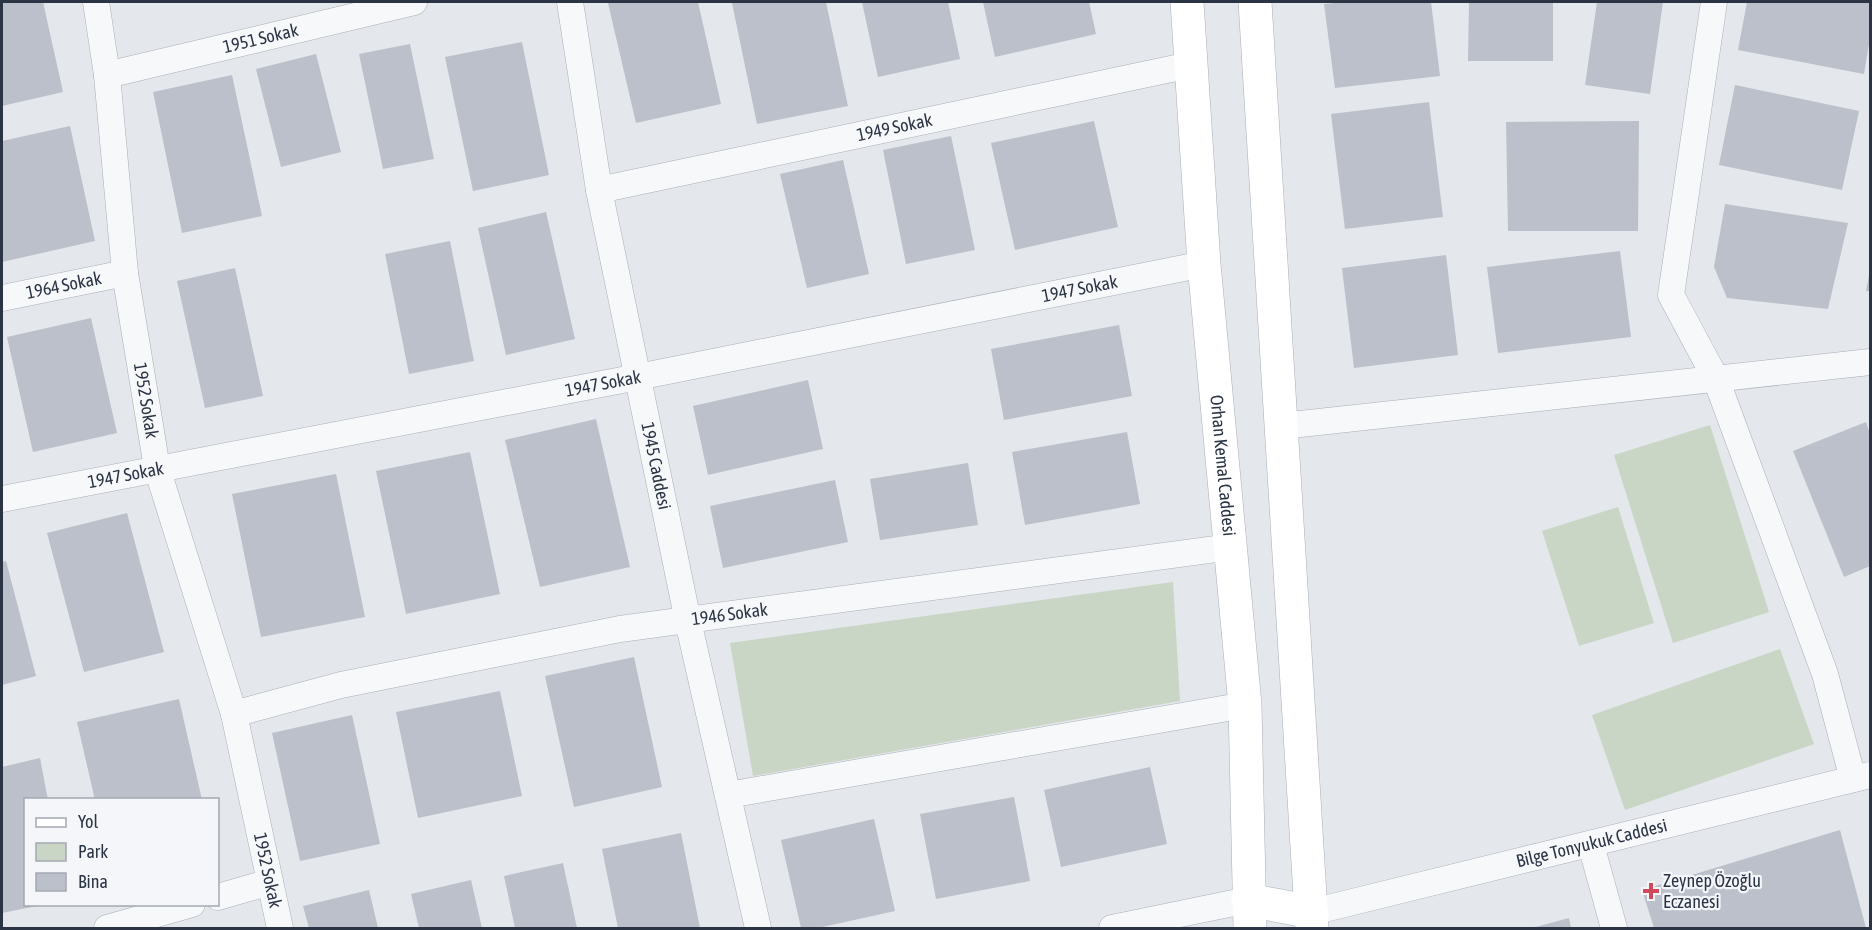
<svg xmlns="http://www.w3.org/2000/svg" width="1872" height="930" font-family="'Asap Condensed',sans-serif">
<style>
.green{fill:#c9d6c5}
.building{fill:#bbc0ca}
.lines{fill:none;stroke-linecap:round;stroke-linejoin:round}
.street-casing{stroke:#a9aeb7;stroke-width:27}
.secondary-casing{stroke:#a9aeb7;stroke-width:34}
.street{stroke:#f7f8fa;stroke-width:26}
.secondary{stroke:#fff;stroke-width:33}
.poi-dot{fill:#d1495b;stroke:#f4f6f9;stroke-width:2}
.labels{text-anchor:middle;stroke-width:4.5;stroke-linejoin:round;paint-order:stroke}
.street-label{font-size:18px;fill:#2b3445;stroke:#f4f6f9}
.poi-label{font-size:18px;fill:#2b3445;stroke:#f4f6f9;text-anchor:start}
</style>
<rect width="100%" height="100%" fill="#e4e7ec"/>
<!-- green -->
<g class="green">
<path d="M1710,425l59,187 -96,31 -59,-188z"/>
<path d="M1618,507l36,116 -75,23 -37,-115z"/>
<path d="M1173,582l7,119 -427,75 -23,-133z"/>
<path d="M1780,649l34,95 -189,66 -33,-95z"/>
</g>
<!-- building -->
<g class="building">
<path d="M2,2h41l20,90 -61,14z"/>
<path d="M613,2h85l23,102 -85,19 -28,-120z"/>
<path d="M739,2h87l22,104 -91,18 -25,-121z"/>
<path d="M862,2h86l12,57 -82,18z"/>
<path d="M983,2h106l7,32 -101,23z"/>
<path d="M1345,2h86l9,74 -105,12 -11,-84z"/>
<path d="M1469,2h84v59h-85z"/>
<path d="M1597,2h66l-13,92 -65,-9z"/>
<path d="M1747,2h123v36l-6,36 -126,-24z"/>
<path d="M522,42l27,133 -76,16 -28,-134z"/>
<path d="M410,44l24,115 -51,10 -24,-115z"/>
<path d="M316,54l25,98 -60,15 -25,-98z"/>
<path d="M232,75l30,141 -80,17 -29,-141z"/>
<path d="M1735,85l124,26 -17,79 -123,-25z"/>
<path d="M1429,102l14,115 -98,12 -14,-115z"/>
<path d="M1094,121l24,106 -103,23 -24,-107z"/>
<path d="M1639,121l-1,110h-130l-2,-109z"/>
<path d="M70,126l25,115 -93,21v-121z"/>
<path d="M951,136l24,114 -69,14 -23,-114z"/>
<path d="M843,160l26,114 -62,14 -27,-114z"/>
<path d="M1725,204l123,19 -20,86 -101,-11 -13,-31z"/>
<path d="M546,212l29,127 -69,16 -28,-127z"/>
<path d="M450,241l24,120 -65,13 -24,-120z"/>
<path d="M1620,251l11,86 -133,16 -11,-86z"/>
<path d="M1446,255l12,100 -104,13 -12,-100z"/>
<path d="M235,268l28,128 -58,12 -28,-127z"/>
<path d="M1869,275h1v16h-4z"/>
<path d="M91,318l26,115 -84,19 -26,-115z"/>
<path d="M1119,325l13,71 -128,24 -13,-71z"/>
<path d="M808,380l15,69 -115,26 -15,-69z"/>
<path d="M596,419l34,148 -90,20 -35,-147z"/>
<path d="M1866,422l4,12v132l-26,11 -51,-126z"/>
<path d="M1127,432l13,72 -115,21 -13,-73z"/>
<path d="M470,452l30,142 -94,20 -30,-143z"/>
<path d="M968,463l10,62 -98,15 -10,-61z"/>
<path d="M336,474l29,143 -104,20 -29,-143z"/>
<path d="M835,480l13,62 -125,26 -13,-62z"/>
<path d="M127,513l37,139 -80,20 -37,-139z"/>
<path d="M6,561l30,115 -34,9v-123z"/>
<path d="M634,657l28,130 -88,20 -29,-131z"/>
<path d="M500,691l22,105 -104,22 -22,-106z"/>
<path d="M179,699l23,101h-107l-18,-78z"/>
<path d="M352,715l28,129 -80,17 -28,-128z"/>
<path d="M40,758l8,42h-22v104l11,2 -35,7v-146z"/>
<path d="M1150,767l17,77 -106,23 -17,-77z"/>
<path d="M1014,797l16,84 -94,18 -16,-85z"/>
<path d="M874,819l21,92 -77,17h-17l-20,-88z"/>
<path d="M1840,830l26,98h-212l-12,-38z"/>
<path d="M681,833l19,95h-82l-16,-79z"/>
<path d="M563,863l14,65h-62l-11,-52z"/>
<path d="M471,880l11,48h-63l-8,-34z"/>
<path d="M369,890l9,38h-69l-6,-22z"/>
<path d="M1569,918l2,10h-39z"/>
</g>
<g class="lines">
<defs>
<g id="street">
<path id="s1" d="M96,2l11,73 18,198 32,195 77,246 46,214"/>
<path id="s2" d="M570,2l29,188 89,431 70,307"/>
<path d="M1714,2l-43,293 45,84 109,295 28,105"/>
<path id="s3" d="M107,75l307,-73"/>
<path id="s4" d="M599,190l591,-125"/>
<path id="s5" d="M2,298l123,-25"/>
<path d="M1282,426l588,-64"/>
<path id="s6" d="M2,499l636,-122 566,-113"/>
<path id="s7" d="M234,714l107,-29 279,-56 611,-82"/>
<path d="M728,795l517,-90"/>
<path d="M1591,845l23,83"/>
<path d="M218,897l52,-15"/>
<path id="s8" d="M1312,912l558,-137"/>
<path d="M107,928l85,-24"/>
<path d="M1112,928l136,-28"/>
</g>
<g id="secondary">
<path id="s9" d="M1187,2l17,262 41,441 5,223"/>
<path d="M1255,2l57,926"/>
<path d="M1248,900l64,12"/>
</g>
</defs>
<!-- street casing -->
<use href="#street" class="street-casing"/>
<!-- secondary casing -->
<use href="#secondary" class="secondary-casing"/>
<!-- street -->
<use href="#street" class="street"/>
<!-- secondary -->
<use href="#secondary" class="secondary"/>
</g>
<!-- markers -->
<path class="poi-dot" d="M1648 882h6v6h6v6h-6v6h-6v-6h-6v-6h6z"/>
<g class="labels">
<!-- street labels -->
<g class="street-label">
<text dy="6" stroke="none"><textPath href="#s3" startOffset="158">1951 Sokak</textPath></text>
<text dy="6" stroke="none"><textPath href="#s4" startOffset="302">1949 Sokak</textPath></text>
<text dy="6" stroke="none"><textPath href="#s5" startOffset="63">1964 Sokak</textPath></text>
<text dy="6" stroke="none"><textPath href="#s6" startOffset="1098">1947 Sokak</textPath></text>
<text dy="6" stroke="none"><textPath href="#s6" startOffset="612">1947 Sokak</textPath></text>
<text dy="6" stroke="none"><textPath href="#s1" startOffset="402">1952 Sokak</textPath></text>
<text dy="6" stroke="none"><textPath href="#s9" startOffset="465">Orhan Kemal Caddesi</textPath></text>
<text dy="6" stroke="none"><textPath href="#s2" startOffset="472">1945 Caddesi</textPath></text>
<text dy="6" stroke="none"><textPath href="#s6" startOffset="126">1947 Sokak</textPath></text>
<text dy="6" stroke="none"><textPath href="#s7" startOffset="506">1946 Sokak</textPath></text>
<text dy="6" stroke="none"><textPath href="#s8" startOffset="288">Bilge Tonyukuk Caddesi</textPath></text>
<text dy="6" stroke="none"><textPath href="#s1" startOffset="888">1952 Sokak</textPath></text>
</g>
<!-- poi labels -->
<g class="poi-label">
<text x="1663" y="887">Zeynep Özoğlu<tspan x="1663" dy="21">Eczanesi</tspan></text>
</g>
</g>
<!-- border -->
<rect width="1872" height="930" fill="none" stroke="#2b3445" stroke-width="6"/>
<!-- legend -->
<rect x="24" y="798" width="195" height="108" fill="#f4f6f9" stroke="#a4a8b1" stroke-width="1.5"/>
<rect x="36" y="818" width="30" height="9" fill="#ffffff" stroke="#a4a8b1" stroke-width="1.5"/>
<text x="78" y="828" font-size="18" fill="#2b3445">Yol</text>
<rect x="36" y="843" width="30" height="18" fill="#c9d6c5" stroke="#a4a8b1" stroke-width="1.5"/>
<text x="78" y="858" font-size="18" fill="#2b3445">Park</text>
<rect x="36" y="873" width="30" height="18" fill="#bbc0ca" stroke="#a4a8b1" stroke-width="1.5"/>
<text x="78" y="888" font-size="18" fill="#2b3445">Bina</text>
</svg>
